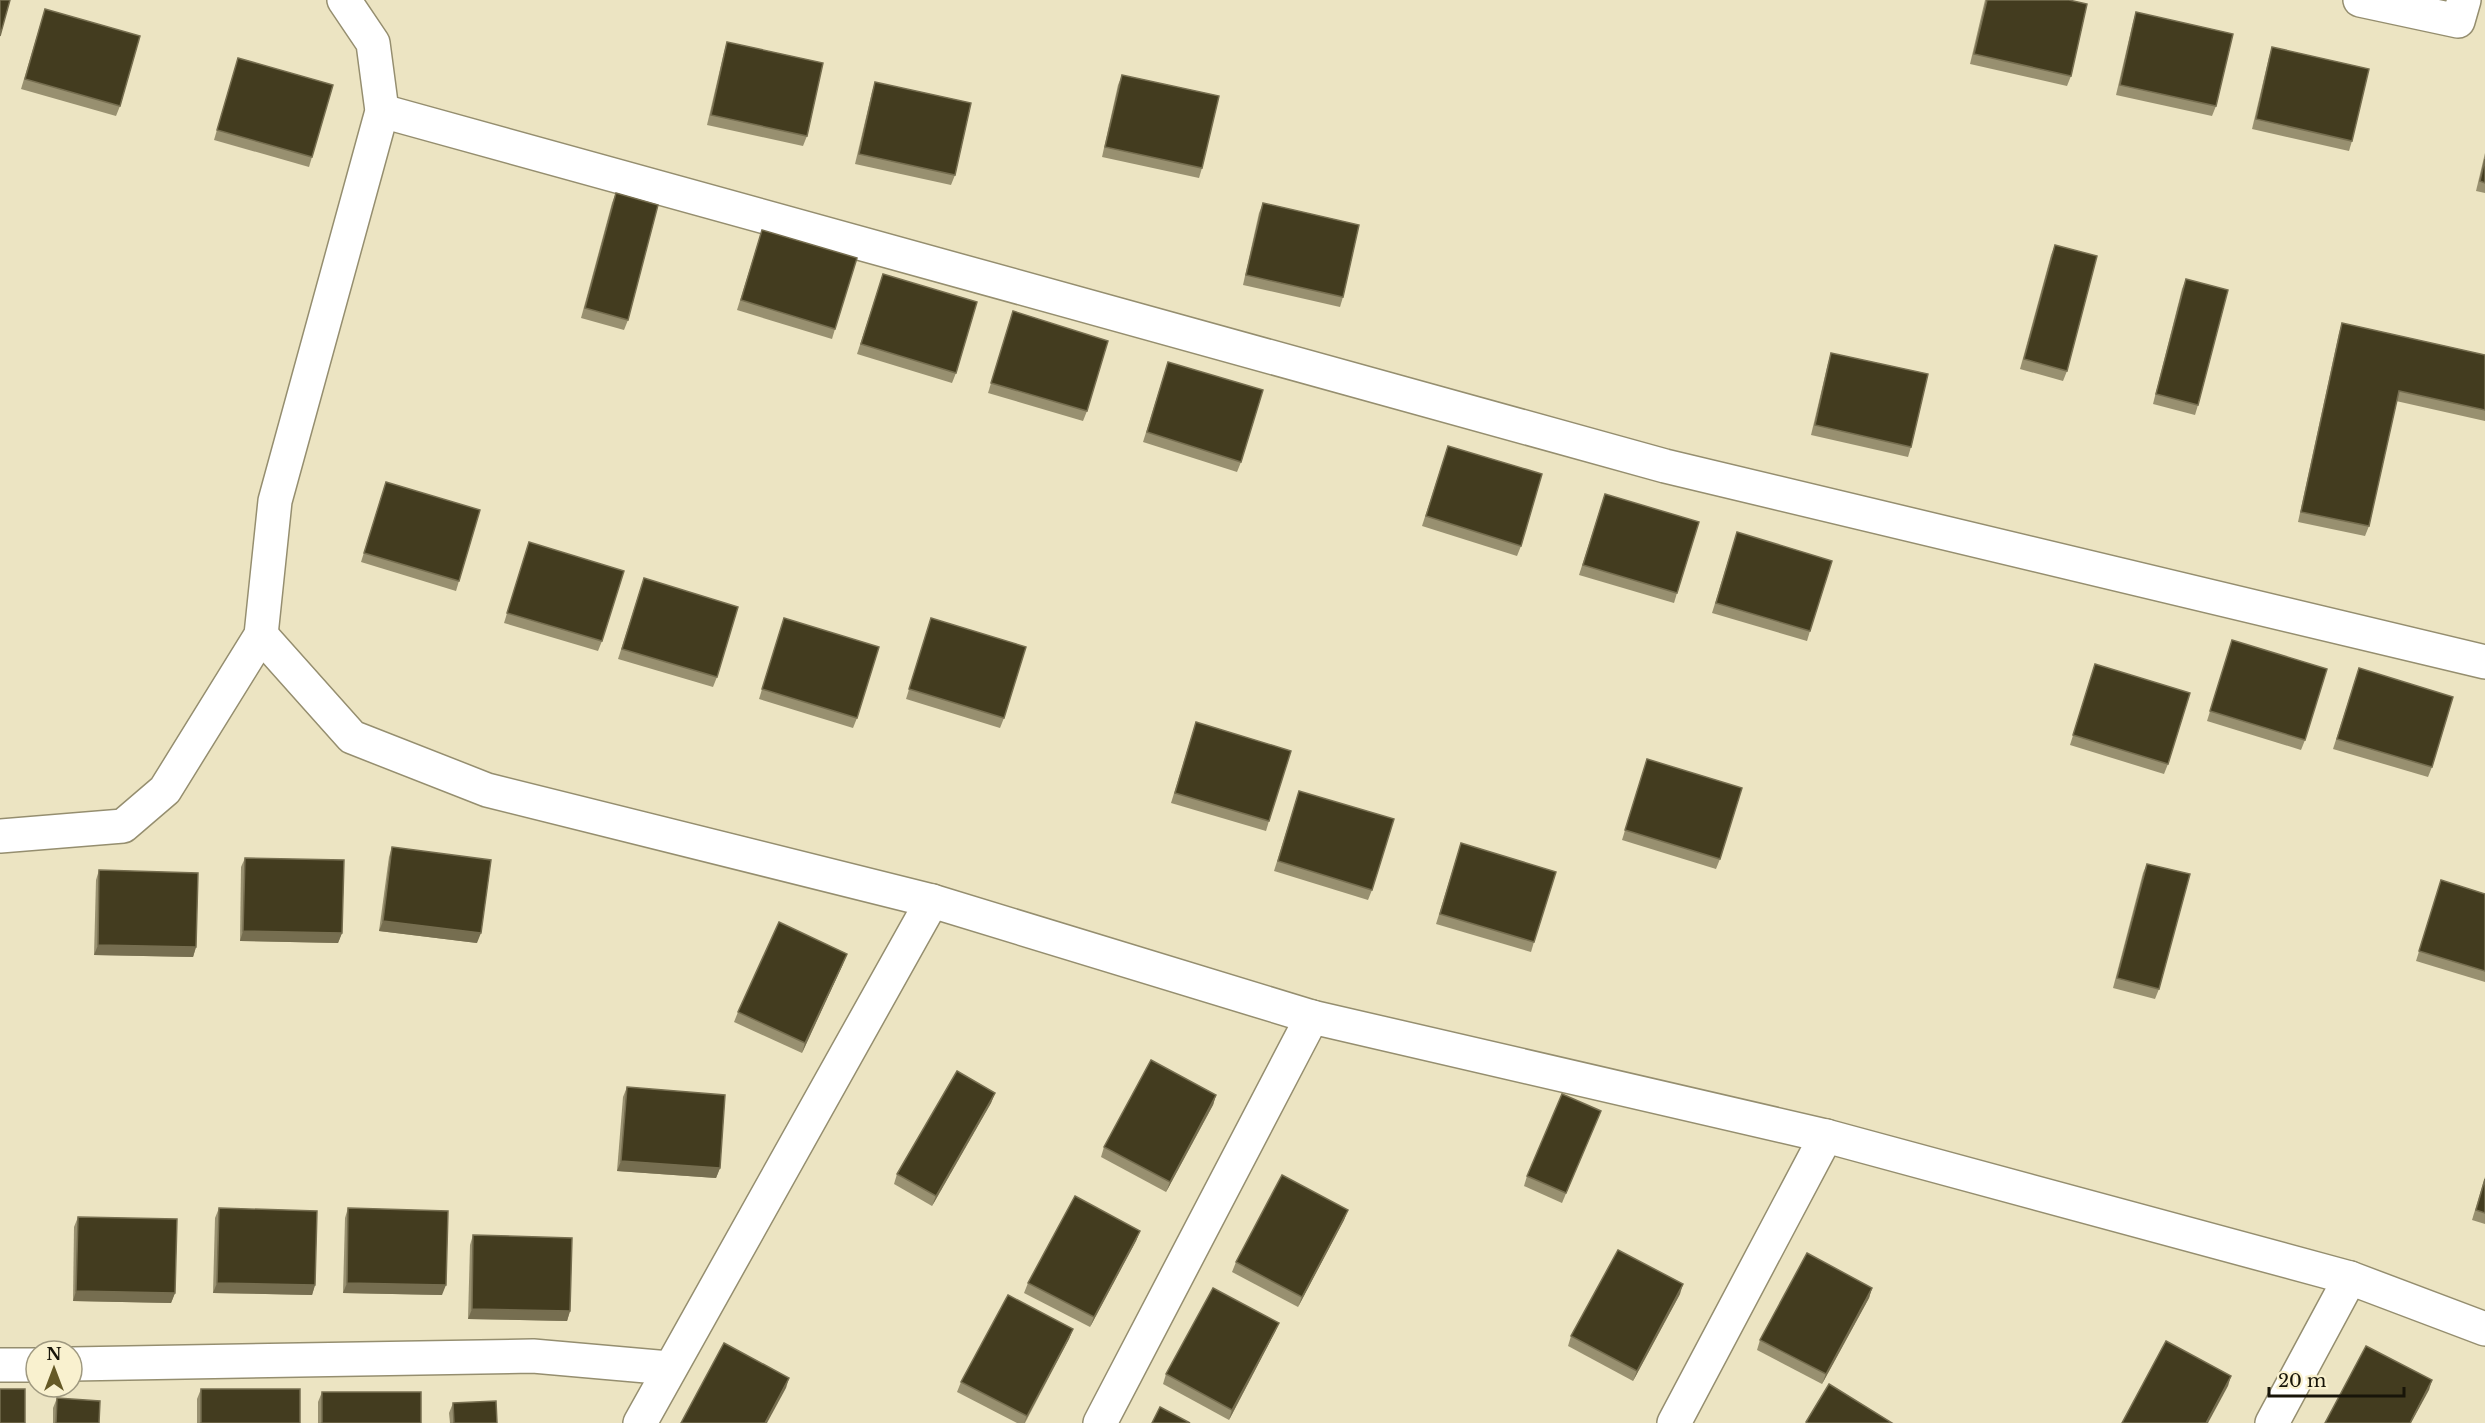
<svg xmlns="http://www.w3.org/2000/svg" width="2485" height="1423" font-family="'Libre Baskerville',serif">
<style>
.lines{fill:none;stroke-linecap:round;stroke-linejoin:round}
.minor-casing{stroke:#958e6f;stroke-width:36}
.minor{stroke:#fff;stroke-width:33}
.wall{fill:#989070}
.shaded-wall{fill:#766e50}
.building{fill:#433c1f;stroke:#766e50;stroke-width:1.5}
</style>
<rect width="100%" height="100%" fill="#ece4c2"/>
<g class="lines">
<defs>
<g id="minor">
<path d="M2360,0l98,21 6,-21"/>
<path d="M382,111l1283,355 820,196"/>
<path d="M261,635l91,102 135,53 445,111 380,116 514,119 524,142 135,51"/>
<path d="M0,836l123,-10 42,-36 96,-155 14,-134 107,-390 -9,-68 -29,-43"/>
<path d="M72,1364l461,-8 136,12"/>
<path d="M0,1365h36"/>
<path d="M640,1423l292,-522"/>
<path d="M1100,1423l212,-406"/>
<path d="M1674,1423l152,-287"/>
<path d="M2272,1423l78,-145"/>
</g>
</defs>
<!-- minor casing -->
<use href="#minor" class="minor-casing"/>
<!-- minor -->
<use href="#minor" class="minor"/>
</g>
<!-- wall -->
<g class="wall">
<path d="M1985,0h84l2,76 -4,10 -97,-22z"/>
<path d="M45,9l75,97 -4,10 -95,-27z"/>
<path d="M2136,12l80,94 -4,10 -96,-21 17,-73z"/>
<path d="M727,42l80,94 -4,10 -96,-21 17,-73z"/>
<path d="M2272,47l80,94 -3,10 -97,-22 17,-72z"/>
<path d="M238,58l74,99 -3,10 -95,-27z"/>
<path d="M1122,75l80,93 -3,10 -97,-21 16,-72z"/>
<path d="M875,82l80,93 -4,10 -96,-21 17,-72z"/>
<path d="M2485,153v40l-9,-2z"/>
<path d="M616,193l12,127 -4,10 -43,-12 31,-115z"/>
<path d="M1263,203l80,94 -3,10 -97,-22 16,-72z"/>
<path d="M762,230l73,99 -3,10 -95,-29z"/>
<path d="M2055,245l12,126 -4,10 -43,-12 31,-114z"/>
<path d="M883,274l73,99 -4,10 -95,-29z"/>
<path d="M2186,279l12,126 -3,10 -42,-11 29,-115z"/>
<path d="M1013,311l74,100 -4,10 -95,-28z"/>
<path d="M2342,323l143,32v66l-89,-20 -27,125 -4,10 -67,-14 41,-189z"/>
<path d="M1831,353l80,94 -3,10 -97,-22 17,-72z"/>
<path d="M1168,362l73,100 -4,10 -94,-30z"/>
<path d="M1448,446l73,100 -4,10 -95,-30z"/>
<path d="M386,482l73,99 -3,10 -95,-29z"/>
<path d="M1605,494l72,99 -3,10 -95,-28z"/>
<path d="M1737,532l73,99 -3,10 -95,-28z"/>
<path d="M529,542l73,99 -4,10 -94,-28z"/>
<path d="M644,578l73,99 -4,10 -95,-28z"/>
<path d="M784,618l73,100 -4,10 -94,-29z"/>
<path d="M931,618l73,100 -4,10 -94,-29z"/>
<path d="M2232,640l73,100 -4,10 -94,-29z"/>
<path d="M2095,664l73,100 -4,10 -94,-29z"/>
<path d="M2359,668l73,99 -4,10 -95,-28z"/>
<path d="M1196,722l73,99 -3,10 -95,-28z"/>
<path d="M1647,759l73,100 -4,10 -94,-29z"/>
<path d="M1299,791l73,99 -4,10 -94,-29z"/>
<path d="M1461,843l73,99 -3,10 -95,-28z"/>
<path d="M392,847l85,96 -98,-12 10,-74z"/>
<path d="M245,858l97,75 -4,10 -98,-2 1,-74z"/>
<path d="M2147,864l12,125 -4,10 -42,-11 30,-115z"/>
<path d="M99,870l97,77 -3,10 -99,-2 2,-75z"/>
<path d="M2441,880l44,14v88l-69,-21z"/>
<path d="M843,964l-41,89 -68,-31 4,-10z"/>
<path d="M627,1087l93,81 -4,10 -99,-7 6,-74z"/>
<path d="M995,1093l-4,10 -59,103 -38,-22 3,-10z"/>
<path d="M1216,1095l-3,10 -47,87 -65,-35 3,-10z"/>
<path d="M1601,1111l-39,92 -38,-17 3,-10z"/>
<path d="M2485,1177v47l-13,-4z"/>
<path d="M219,1208l96,77 -3,10 -99,-2 2,-75z"/>
<path d="M348,1208l94,87 -99,-2 2,-75z"/>
<path d="M1348,1210l-4,10 -46,87 -66,-35 4,-10z"/>
<path d="M78,1217l97,76 -4,10 -98,-2 1,-74z"/>
<path d="M1140,1231l-4,10 -46,86 -66,-34 4,-10z"/>
<path d="M473,1235l97,76 -3,10 -99,-2 2,-74z"/>
<path d="M1872,1288l-3,10 -47,86 -65,-34 3,-10z"/>
<path d="M1680,1294l-47,87 -65,-35 3,-10z"/>
<path d="M1279,1323l-4,9 -46,88 -66,-36 3,-10z"/>
<path d="M1073,1329l-4,10 -44,84h-8l-60,-31 4,-10z"/>
<path d="M201,1389l99,34h-103v-24z"/>
<path d="M322,1392l99,31h-103v-21z"/>
<path d="M57,1398l42,25h-46v-15z"/>
<path d="M453,1403l44,20h-47l-1,-10z"/>
</g>
<!-- shaded-wall -->
<g class="shaded-wall">
<path d="M383,921l98,12 -4,10 -98,-12z"/>
<path d="M243,931l99,2 -4,10 -98,-2z"/>
<path d="M98,945l98,2 -3,10 -99,-2z"/>
<path d="M847,954l-4,10 -41,89 3,-10z"/>
<path d="M995,1093l-4,10 -59,103 4,-10z"/>
<path d="M1216,1095l-3,10 -47,87 4,-10z"/>
<path d="M621,1161l99,7 -4,10 -99,-7z"/>
<path d="M1348,1210l-4,10 -46,87 4,-10z"/>
<path d="M1140,1231l-4,10 -46,86 4,-10z"/>
<path d="M217,1283l98,2 -3,10 -99,-2z"/>
<path d="M347,1283l99,2 -4,10 -99,-2z"/>
<path d="M1683,1284l-3,10 -47,87 4,-10z"/>
<path d="M1872,1288l-3,10 -47,86 4,-10z"/>
<path d="M76,1291l99,2 -4,10 -98,-2z"/>
<path d="M472,1309l98,2 -3,10 -99,-2z"/>
<path d="M1279,1323l-4,9 -46,88 3,-10z"/>
<path d="M1073,1329l-4,10 -45,84 3,-7z"/>
<path d="M2231,1376l-3,10 -20,37h-2z"/>
<path d="M789,1378l-3,10 -19,35h-2z"/>
<path d="M2432,1380l-3,10 -18,33h-1z"/>
</g>
<!-- building -->
<g class="building">
<path d="M0,0h10l-10,36z"/>
<path d="M1987,0h82l18,4 -16,72 -97,-22z"/>
<path d="M45,9l95,27 -20,70 -95,-27z"/>
<path d="M2136,12l97,22 -17,72 -96,-21z"/>
<path d="M727,42l96,21 -16,73 -96,-21z"/>
<path d="M2272,47l97,22 -17,72 -96,-22z"/>
<path d="M238,58l95,27 -21,72 -95,-27z"/>
<path d="M1122,75l97,21 -17,72 -97,-21z"/>
<path d="M875,82l96,21 -16,72 -96,-21z"/>
<path d="M2485,159v24l-5,-2z"/>
<path d="M616,193l42,12 -30,115 -43,-12z"/>
<path d="M1263,203l96,22 -16,72 -97,-22z"/>
<path d="M762,230l95,28 -22,71 -94,-29z"/>
<path d="M2055,245l42,11 -30,115 -43,-12z"/>
<path d="M883,274l94,28 -21,71 -95,-29z"/>
<path d="M2186,279l42,11 -30,115 -42,-11z"/>
<path d="M1013,311l95,30 -21,70 -96,-28z"/>
<path d="M2342,323l143,32v55l-86,-19 -30,135 -68,-14z"/>
<path d="M1831,353l97,21 -17,73 -96,-22z"/>
<path d="M1168,362l95,28 -22,72 -94,-30z"/>
<path d="M1448,446l94,28 -21,72 -95,-30z"/>
<path d="M386,482l94,28 -21,71 -95,-28z"/>
<path d="M1605,494l94,28 -22,71 -94,-28z"/>
<path d="M1737,532l95,29 -22,70 -94,-28z"/>
<path d="M529,542l95,29 -22,70 -95,-28z"/>
<path d="M644,578l94,29 -21,70 -95,-28z"/>
<path d="M784,618l95,29 -22,71 -95,-29z"/>
<path d="M931,618l95,29 -22,71 -95,-29z"/>
<path d="M2232,640l95,29 -22,71 -95,-29z"/>
<path d="M2095,664l95,29 -22,71 -95,-29z"/>
<path d="M2359,668l94,29 -21,70 -95,-28z"/>
<path d="M1196,722l95,29 -22,70 -94,-28z"/>
<path d="M1647,759l95,29 -22,71 -95,-29z"/>
<path d="M1299,791l95,28 -22,71 -94,-29z"/>
<path d="M1461,843l95,29 -22,70 -94,-28z"/>
<path d="M392,847l99,13 -10,73 -98,-12z"/>
<path d="M245,858l99,2 -2,73 -99,-2z"/>
<path d="M2147,864l43,10 -31,115 -42,-11z"/>
<path d="M99,870l99,3 -2,74 -98,-2z"/>
<path d="M2441,880l44,14v77l-66,-20z"/>
<path d="M779,922l68,32 -42,89 -67,-31z"/>
<path d="M1151,1060l65,35 -46,87 -66,-35z"/>
<path d="M957,1071l38,22 -59,103 -39,-22z"/>
<path d="M627,1087l98,8 -5,73 -99,-7z"/>
<path d="M1562,1094l39,17 -35,82 -39,-17z"/>
<path d="M1282,1175l66,35 -46,87 -66,-35z"/>
<path d="M2485,1179v34l-9,-3z"/>
<path d="M1075,1196l65,35 -46,86 -66,-34z"/>
<path d="M219,1208l98,3 -2,74 -98,-2z"/>
<path d="M348,1208l100,3 -2,74 -99,-2z"/>
<path d="M78,1217l99,2 -2,74 -99,-2z"/>
<path d="M473,1235l99,3 -2,73 -98,-2z"/>
<path d="M1618,1250l65,34 -46,87 -66,-35z"/>
<path d="M1807,1253l65,35 -46,86 -66,-34z"/>
<path d="M1213,1288l66,35 -47,87 -66,-36z"/>
<path d="M1008,1295l65,34 -46,87 -66,-34z"/>
<path d="M2166,1341l65,35 -25,47h-84z"/>
<path d="M724,1343l65,35 -24,45h-84z"/>
<path d="M2366,1346l66,34 -22,43h-85z"/>
<path d="M1829,1384l63,39h-84l-2,-1z"/>
<rect x="0" y="1389" width="25" height="34"/>
<rect x="201" y="1389" width="99" height="34"/>
<rect x="322" y="1392" width="99" height="31"/>
<path d="M57,1398l43,3 -1,22h-43z"/>
<path d="M496,1401l1,22h-43l-1,-20z"/>
<path d="M1160,1407l30,16h-38z"/>
</g>
<!-- north arrow -->
<g transform="translate(54 1369)"><circle r="28" fill="#f9f1cf" stroke="#9f9980" stroke-width="1.5"/>
<path d="M0-4.5L10 22L0 15L-10 22Z" fill="#655926"/>
<text y="-9" font-size="16" font-weight="bold" text-anchor="middle" fill="#181509">N</text>
</g>
<!-- scale -->
<path d="M2269 1387v9h135v-9" fill="none" stroke="#181509" stroke-width="3"/>
<text x="2278" y="1387" font-size="18" fill="#181509" stroke="#f9f1cf" stroke-width="4.5" paint-order="stroke">20 m</text>
</svg>
